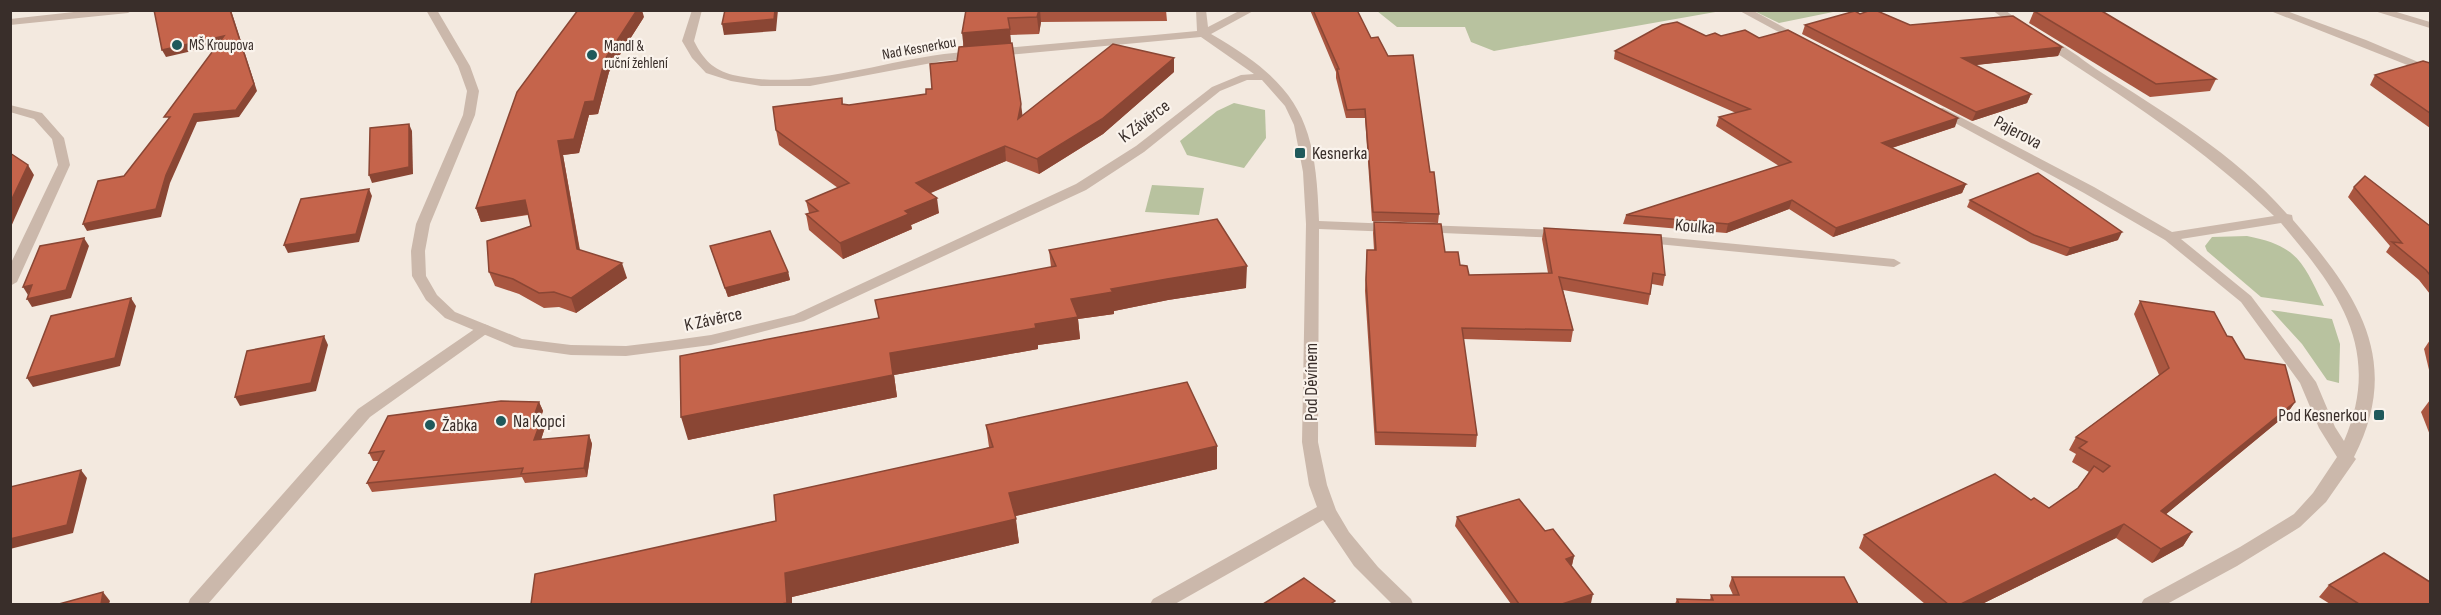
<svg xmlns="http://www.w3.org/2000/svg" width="2441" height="615" font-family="'Sofia Sans Condensed',sans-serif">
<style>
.green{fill:#b8c29f}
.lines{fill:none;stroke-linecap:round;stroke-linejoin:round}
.service{fill:#cbb8ab;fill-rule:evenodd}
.minor{fill:#cbb8ab;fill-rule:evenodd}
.wall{fill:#a95640}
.shaded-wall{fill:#8a4634}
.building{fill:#c5644b;stroke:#8a4634;stroke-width:1.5}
.poi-dot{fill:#1f595b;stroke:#faf3ec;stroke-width:2}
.labels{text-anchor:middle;stroke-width:4.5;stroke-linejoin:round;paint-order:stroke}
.far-poi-label{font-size:15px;fill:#392e2a;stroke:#faf3ec;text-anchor:start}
.far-street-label{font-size:15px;fill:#392e2a;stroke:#faf3ec}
.street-label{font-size:18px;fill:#392e2a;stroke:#faf3ec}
.poi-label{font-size:18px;fill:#392e2a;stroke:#faf3ec;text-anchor:start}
</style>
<rect width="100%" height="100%" fill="#f3e9df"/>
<!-- green -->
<g class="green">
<path d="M1377,11l344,-1v1l-227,40 -23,-9 -6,-15h-68z"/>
<path d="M1754,11v-1l84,1 -59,12z"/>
<path d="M1234,103l31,7 1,28 -22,30 -57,-13 -7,-14 37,-30z"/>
<path d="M1152,185l52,3 -5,27 -54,-3z"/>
<path d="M2247,236c51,10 56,26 77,70l-63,-9 -54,-46 -2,-5 7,-9z"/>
<path d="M2271,310l61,9 8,25 -1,39 -12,-3 -25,-36z"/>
</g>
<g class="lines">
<!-- service -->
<g class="service">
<path d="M92,10h41l-5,3 -118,12v-6z"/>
<path d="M484,324l5,2 3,3 -3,3 -119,85 -162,187h-20l2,-5 168,-190 121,-83z"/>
</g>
<!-- minor -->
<g class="minor">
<path d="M426,10h11l33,56 9,25 -4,24 -45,109 -5,27 1,25 11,19 18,17 67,27 49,6 55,1 42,-5 43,-6 83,-20 282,-131 60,-38 76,-59 29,-12 13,-1 -53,-37 -259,24 -132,25h-49l-30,-5 -25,-8 -14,-15 -10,-17 10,-31h10l-8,31c9,18 19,29 39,34 71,16 141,-12 211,-21 84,-9 169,-15 253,-23l-1,-21h10l2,17 33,-17h14l-44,24c89,51 105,87 108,187l74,3 7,4 -7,4 -74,-3 -1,213 9,43 9,25 13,22 29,35 33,32 2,5h-21l-38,-38 -31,-46 -148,84h-25l3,-5 164,-92 -8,-22 -7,-43 4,-218 -3,-52 -9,-47 -9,-19 -23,-26h-15l-27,11 -76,61 -58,38 -282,131 -93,24 -85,11 -55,-1 -57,-8 -69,-29 -19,-18 -14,-24 -1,-25 5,-27 47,-109 4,-24 -9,-25z"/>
<path d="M1738,10h14l55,30 -2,2h-8z"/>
<path d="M1992,10h13l22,17 -9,2z"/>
<path d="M2268,10h16l82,30 64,27v7z"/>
<path d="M2371,10h19l40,12v6z"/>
<path d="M2045,38c18,5 36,21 51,31 66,42 139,85 191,145l5,1 1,5c63,73 111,139 61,237l2,2 -30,43 -26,25 -63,39 -70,38h-26l3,-5 96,-52 54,-33 19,-21 24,-36 -18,-29 -19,-45 -59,-81 -76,-62 -81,-47 -151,-82 2,-3h8l151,79 78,45 102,-16c-70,-68 -151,-119 -233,-173v-4zM2281,223c58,68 102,127 63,218l-9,-14 -19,-45 -65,-86 -70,-57z"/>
<path d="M10,105l32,8 22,25 6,27 -53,117 -7,4v-21l48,-100 -6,-26 -18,-20 -24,-7z"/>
<path d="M1423,225l138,5 7,4 -7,4 -143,-6 -2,-3z"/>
<path d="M1642,235l252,24 7,4 -7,4 -257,-25 -2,-3z"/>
</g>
</g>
<!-- wall -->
<g class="wall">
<path d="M966,10h200l1,11 -126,1 -2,12 -29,1 12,81 152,-44 -71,62 -64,40 -33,-13 -75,32 8,20 -28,12 1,4 -69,30 -34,-29 -3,-16 3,-1 -3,-12 32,-13 -59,-43 -3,-15 66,-32 1,6 6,1 77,-11 31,-33 6,-14z"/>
<path d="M1310,10h47l73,162 9,42 -1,9 -66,-2 -7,-103h-19l-10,-40v-6z"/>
<path d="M2034,11l182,68 -6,12 -60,6 -121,-74z"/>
<path d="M1860,14l50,11 152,22 -4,9 -83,9 56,29 -4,9 -55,18 -170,-87 3,-9z"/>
<path d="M644,17l-35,55 -11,42 -9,1 -10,38 -16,2 17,95 47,28 -51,35 -17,-6 -15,1 -25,-14 -24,-8 -6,-14 42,-46 -3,-11 -47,7 -5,-14z"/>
<path d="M1706,36l53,2 196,89 -63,21 74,36 -4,9 -129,44 -44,-28 -63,24 -103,-9 3,-9 153,-49 -63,-40 3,-9 17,-4 -122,-54 1,-8z"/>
<path d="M2430,63v65l-60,-43 5,-10z"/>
<path d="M2354,187l76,39v68l-11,-14 -33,-28 4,-6 -42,-49z"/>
<path d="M1970,200l148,40 -52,16 -35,-13 -64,-36z"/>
<path d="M1374,222l71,30 15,13 9,10 79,-2 -6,-34 2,-11 121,47 -2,11 -11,-2 -4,21 -85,-15 10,40 -2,12 -108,-3 14,96 -1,12 -101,-2 -10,-154 2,-41h7l-1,-17z"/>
<path d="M710,246l78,26 2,8 -62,17z"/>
<path d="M1049,250l197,38 -78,12 -54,11v3l-36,5 2,20 -42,6v4l-144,26 3,22 -209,43 191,-122 172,-51z"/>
<path d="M2140,301l87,35 18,23 50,43 -9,13 -120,99 26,18 -9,14 -31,17 -36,-25 -134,66h-57l-66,-56 5,-13 167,-35 18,8 29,-20 11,-16 -17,-10 4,-8 -7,-4 7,-13 83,-62 -25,-61z"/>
<path d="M2430,340v34l-6,-25z"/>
<path d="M2430,400v35l-9,-23z"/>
<path d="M539,402l4,9 -3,8 5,8 -4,13 48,-5 3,9 -5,33 -62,6 -3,-6 -150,15 -5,-9 12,-22h-6l-4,-8z"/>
<path d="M986,425l231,21v23l-202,47 4,27 -227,54 -16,-76 213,-74z"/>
<path d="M1457,517l88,14 29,25 -2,9h-1l20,38 -4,1h-76l-56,-78z"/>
<path d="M1732,577l126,27h-183l2,-5 33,1 1,-5h22l-4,-9z"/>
<path d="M2329,585l101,19h-100l-11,-7z"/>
</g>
<!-- shaded-wall -->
<g class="shaded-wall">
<path d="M230,10h1l26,81 -18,26 -42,5 -27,61 -9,34 -74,14 -4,-7 83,-49 28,-61 42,-4z"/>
<path d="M637,10h5l2,7 -35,55 -11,42 -9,1 -10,38 -16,2 19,109 -5,-15 -19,-108 47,-82z"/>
<path d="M775,10h3l-2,21 -52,4 -2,-11z"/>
<path d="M1039,10h1l1,12 -2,12 -2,-17z"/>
<path d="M1010,29l1,16 -47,5 -2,-17z"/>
<path d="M224,36l3,7 -61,14 -4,-7z"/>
<path d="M2062,47l-4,9 -100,11 4,-9z"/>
<path d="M1174,58v14l-71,62 -64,40 -2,-15z"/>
<path d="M2031,94l-4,9 -55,18 4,-9z"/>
<path d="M1021,104l2,15h-5z"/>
<path d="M1958,118l-3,9 -76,25 3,-9z"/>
<path d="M409,124l3,7 1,43 -41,9 -3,-8z"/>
<path d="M1005,146l1,15 -88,37 -2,-15z"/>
<path d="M28,165l6,10 -24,54v-26z"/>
<path d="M1966,184l-4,9 -129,44 3,-9z"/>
<path d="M369,189l3,7 -13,46 -71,11 -4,-8z"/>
<path d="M937,198l2,15 -28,12 1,4 -69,30 -3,-16 65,-32z"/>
<path d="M525,200l5,14 -49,8 -5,-14z"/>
<path d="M1792,200l-3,9 -63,24 2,-9z"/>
<path d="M2122,232l-4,8 -52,16 4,-8z"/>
<path d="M84,238l5,8 -18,52 -39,9 -5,-8z"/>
<path d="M622,263l5,15 -51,35 -5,-15z"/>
<path d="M1247,266l-1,22 -78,12 -54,11v3l-36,5 2,20 -42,6v4l-144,26 3,22 -209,43 -7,-23 209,-64 145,-29 36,-25 40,-10 56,-10z"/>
<path d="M788,272l2,8 -62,17 -3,-9z"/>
<path d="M32,285l-4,10 -5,-8z"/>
<path d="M131,298l5,8 -16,60 -87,21 -6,-9z"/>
<path d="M324,336l4,9 -12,46 -76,15 -5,-9z"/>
<path d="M539,402l4,9 -6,17 -4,-9z"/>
<path d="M2295,402l-9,13 -133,110 8,-14z"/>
<path d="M542,418l3,9 -7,22 -4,-9z"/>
<path d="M589,435l3,9 -5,33 -3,-9z"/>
<path d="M1217,446v23l-205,48 -3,-24z"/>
<path d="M81,470l6,8 -14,55 -63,16v-10z"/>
<path d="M1016,519l3,24 -227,54v7h-11l4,-31z"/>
<path d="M2124,524l-8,14 -134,66h-21z"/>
<path d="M2192,532l-9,14 -31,17 9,-14z"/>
<path d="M1574,556l-2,9 -8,3 2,-9z"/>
<path d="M103,592l7,9 -1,3h-8z"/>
<path d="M1593,594l-2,9 -4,1h-25z"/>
</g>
<!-- building -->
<g class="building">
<path d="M154,10h76l24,74 -18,26 -42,4 -28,61 -10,34 -73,15 15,-43 26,-5 46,-59h-6l60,-81 -62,14z"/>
<path d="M578,10h59l-32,49 -11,42 -9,1 -11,37 -16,2 19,108 45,14 -51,35 -17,-6 -15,1 -26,-14 -24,-7 -2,-31 44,-15 -6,-26 -49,8 41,-116z"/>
<path d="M725,10h50l-1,9 -52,5z"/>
<path d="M966,10h73l-2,7 -29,1 2,11 -48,4z"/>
<path d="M1313,10h44l14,28 7,-1 10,19 25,-1 17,117h4l5,42 -66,-2 -8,-103 -18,1 -10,-41h2z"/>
<path d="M1871,10h4l35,15 103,-9 49,31 -100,11 69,36 -55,18 -171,-87 50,-14 5,3z"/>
<path d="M2100,10l116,69 -60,5 -122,-73z"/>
<path d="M1677,22l29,14 9,-3 6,3 24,-6 14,8 29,-8 170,88 -76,25 84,41 -130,44 -44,-28 -64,24 -102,-9 165,-53 -72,-45 31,-8 -135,-58 47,-26z"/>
<path d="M1012,43l9,61 -3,15 95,-75 61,14 -72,61 -65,40 -32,-13 -89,37 21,15 -32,13 4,3 -69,29 -34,-29 12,-3 -12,-10 43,-18 -73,-53 -3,-23 69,-9v6l7,1 77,-11v-5h6l-2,-25 27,-3 2,-14z"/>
<path d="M2423,61l7,2v50l-55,-38z"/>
<path d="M409,124v43l-40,8 1,-47z"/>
<path d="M10,153l18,12 -18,38z"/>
<path d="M2038,173l84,59 -52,16 -36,-13 -64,-35z"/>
<path d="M2365,176l65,50v49l-4,-5 -34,-28 10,1 -48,-56z"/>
<path d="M369,189l-13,45 -72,11 17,-46z"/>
<path d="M1217,219l30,47 -80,13 -56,10 2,3 -42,7 7,18 -43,7 1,4 -146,25 3,22 -212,42 -1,-61 199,-38 -4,-18 181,-34 -7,-16z"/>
<path d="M1374,222l67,2 4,28h13l2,13 7,1 2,9 83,-2 -8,-45 117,7 4,40 -12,-2 -3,21 -91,-17 14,53 -111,-2 15,107 -101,-3 -10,-152 1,-30h9z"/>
<path d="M770,231l18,41 -63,16 -15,-42z"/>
<path d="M84,238l-18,52 -39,9 5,-14 -9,2 17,-41z"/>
<path d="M131,298l-16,60 -88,20 24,-62z"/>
<path d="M2140,301l74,11 13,24 5,1 13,22 40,6 10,37 -134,109 31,21 -31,17 -37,-25 -163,80h-13l-84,-69 131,-61 36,26 3,-2 15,10 29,-20 16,-22 9,6 7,-6 -31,-18 8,-6 -11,-5 93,-69z"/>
<path d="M324,336l-13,47 -76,14 12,-46z"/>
<path d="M1187,382l30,64 -208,47 7,26 -231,54 2,30 -6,1h-250l4,-30 241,-53 -2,-26 219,-48 -7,-22z"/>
<path d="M501,401l38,1 -6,17 9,-1 -8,22 55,-5 -5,33 -63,6 2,-6 -156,15 17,-32 -15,2 19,-37z"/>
<path d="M81,470l-14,55 -57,14v-52z"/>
<path d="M1519,499l26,32 8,-2 21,27 -8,3 27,35 -31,10h-43l-62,-87z"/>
<path d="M2384,553l46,29v22h-71l-30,-19z"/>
<path d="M1732,577h112l14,27h-179l-2,-5 36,1 -2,-5h28z"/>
<path d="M1304,578l31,23 -3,2 2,1h-71z"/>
<path d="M103,592l-2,12h-42z"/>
</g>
<!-- markers -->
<g class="poi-dot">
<circle cx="177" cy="45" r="6"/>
<circle cx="592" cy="55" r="6"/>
<rect x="1294" y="147" width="12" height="12" rx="3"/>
<rect x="2373" y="409" width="12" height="12" rx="3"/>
<circle cx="501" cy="421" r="6"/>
<circle cx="430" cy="425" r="6"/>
</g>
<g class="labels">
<!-- far-poi labels -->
<g class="far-poi-label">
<text x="189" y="50">MŠ Kroupova</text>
<text x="604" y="51">Mandl &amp;<tspan x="604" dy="17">ruční žehlení</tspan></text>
</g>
<!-- far-street labels -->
<g class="far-street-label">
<text transform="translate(919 48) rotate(-10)" y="5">Nad Kesnerkou</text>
</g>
<!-- street labels -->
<g class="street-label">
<text transform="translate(1144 121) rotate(-37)" y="6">K Závěrce</text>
<text transform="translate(2018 132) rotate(28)" y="6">Pajerova</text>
<text transform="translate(1695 226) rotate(5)" y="6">Koulka</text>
<text transform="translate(713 319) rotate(-12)" y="6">K Závěrce</text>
<text transform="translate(1311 382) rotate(-90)" y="6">Pod Děvínem</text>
</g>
<!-- poi labels -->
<g class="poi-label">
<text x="1312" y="159">Kesnerka</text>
<text x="2367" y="421" text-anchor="end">Pod Kesnerkou</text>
<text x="513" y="427">Na Kopci</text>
<text x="442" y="431">Žabka</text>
</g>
</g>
<!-- border -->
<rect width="2441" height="615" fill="none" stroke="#392e2a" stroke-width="24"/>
</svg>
